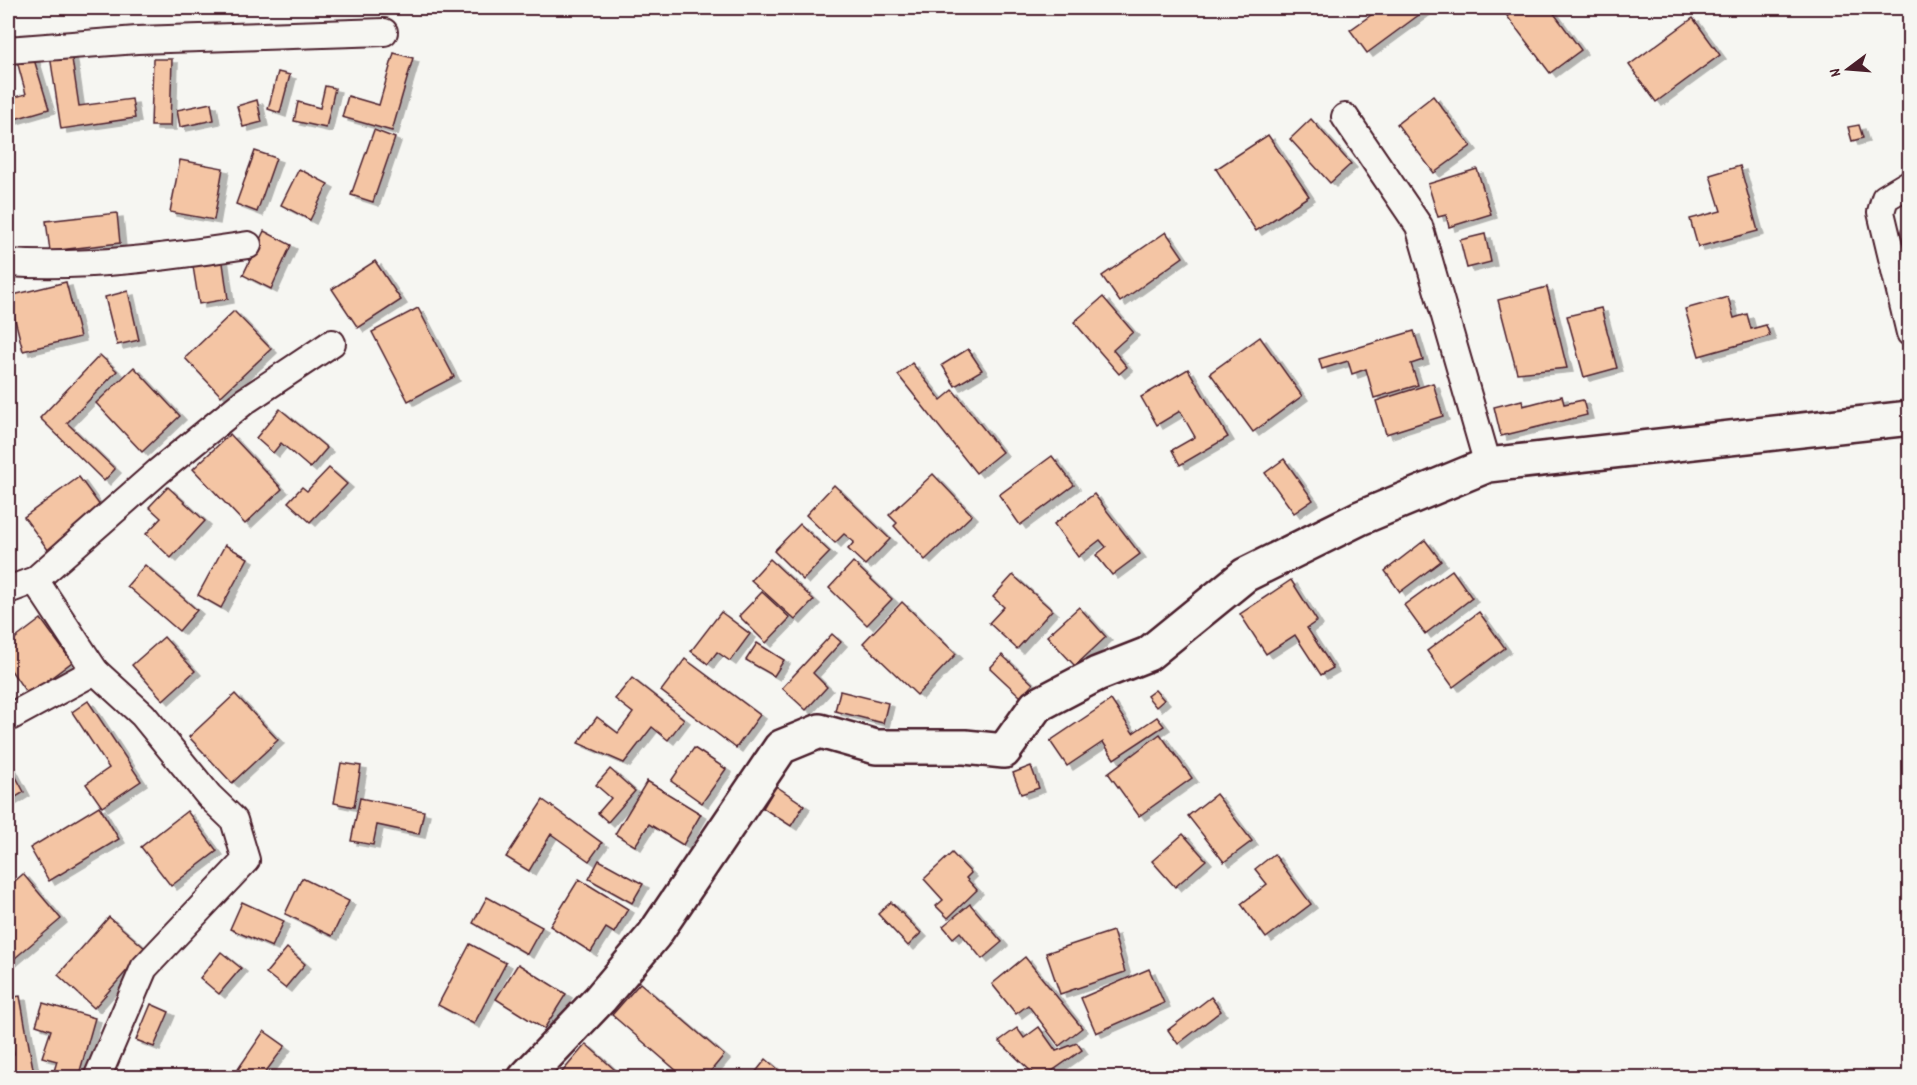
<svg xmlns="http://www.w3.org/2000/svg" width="1917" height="1085" font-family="Dekko,sans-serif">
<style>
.building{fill:#f4c5a4;stroke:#4a1f2b;stroke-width:1.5;filter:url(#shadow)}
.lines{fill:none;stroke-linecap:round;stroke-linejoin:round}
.minor-casing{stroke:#4a1f2b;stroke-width:30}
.tertiary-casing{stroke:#4a1f2b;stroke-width:38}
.minor{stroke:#f6f6f2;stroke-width:26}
.tertiary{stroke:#f6f6f2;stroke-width:33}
</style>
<defs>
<filter id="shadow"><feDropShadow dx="6" dy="4" stdDeviation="0" flood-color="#0004"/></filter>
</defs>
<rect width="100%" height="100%" fill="#f6f6f2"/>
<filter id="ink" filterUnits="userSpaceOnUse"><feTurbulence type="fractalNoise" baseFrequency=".0167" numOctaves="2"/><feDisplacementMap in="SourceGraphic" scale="12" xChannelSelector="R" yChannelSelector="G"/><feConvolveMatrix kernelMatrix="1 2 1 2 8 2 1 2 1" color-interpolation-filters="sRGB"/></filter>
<g filter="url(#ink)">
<!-- building -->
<g class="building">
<path d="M1381,8l46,1 -60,44 -17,-23z"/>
<path d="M1518,8h32l31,42 -31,23 -43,-57z"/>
<path d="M1693,18l27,37 -64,47 -27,-37z"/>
<path d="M71,52l8,54 53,-7 3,19 -74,11 -11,-74z"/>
<path d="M394,53l19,5 -21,73 -50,-14 6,-21 31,9z"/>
<path d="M33,56l16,53 -41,12v-22l18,-5 -9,-33z"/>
<path d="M153,59h19l-2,67h-19z"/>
<path d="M278,72l12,3 -10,38 -12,-4z"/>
<path d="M325,86l10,2 -9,40 -32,-7 4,-19 22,6z"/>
<path d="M1433,96l38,50 -37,27 -37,-49z"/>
<path d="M257,100l5,22 -19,5 -6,-21z"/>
<path d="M211,103l3,17 -34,7 -3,-17z"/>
<path d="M1311,119l40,45 -21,19 -40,-44z"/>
<path d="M1859,125l4,13 -11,3 -4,-14z"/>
<path d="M374,130l21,8 -22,64 -22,-7z"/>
<path d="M1268,135l41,61 -53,35 -40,-62z"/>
<path d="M255,151l21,7 -19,54 -21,-8z"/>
<path d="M180,160l43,8 -9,52 -44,-8z"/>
<path d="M1740,166l18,65 -60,16 -8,-28 31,-8 -11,-36z"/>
<path d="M299,169l29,15 -18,36 -29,-15z"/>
<path d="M1477,169l14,45 -42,13 -3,-12 -8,2 -10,-33z"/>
<path d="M117,213l3,30 -70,8 -4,-30z"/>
<path d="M264,231l27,14 -20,44 -28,-14z"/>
<path d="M1166,232l17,25 -63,45 -18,-26z"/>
<path d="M1485,234l6,28 -24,6 -7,-28z"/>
<path d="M222,256l6,43 -29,5 -7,-44z"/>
<path d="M375,261l26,39 -43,28 -26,-39z"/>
<path d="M66,282l14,55 -57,14 -14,-55z"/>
<path d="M1547,287l20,81 -50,5 -19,-73z"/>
<path d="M128,291l11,49 -22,5 -12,-48z"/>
<path d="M1103,297l30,35 -20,18 14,17 -8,7 -45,-52z"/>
<path d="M1728,297l6,21 13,-4 4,15 15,-4 4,11 -71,20 -14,-47z"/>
<path d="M418,308l36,69 -46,24 -36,-69z"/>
<path d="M1601,308l16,60 -33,9 -17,-61z"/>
<path d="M234,311l37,38 -50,47 -36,-38z"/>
<path d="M1414,331l9,29 -12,4 7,21 -44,13 -8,-29 -14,5 -4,-13 -26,8 -3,-10z"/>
<path d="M1260,337l42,59 -49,36 -43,-59z"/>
<path d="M968,349l14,21 -27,16 -13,-21z"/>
<path d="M100,355l17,16 -50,52 48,46 -11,12 -64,-63z"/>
<path d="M912,363l29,37 12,-10 49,62 -26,21 -78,-98z"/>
<path d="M134,367l46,49 -38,36 -46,-49z"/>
<path d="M1188,369l40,68 -48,28 -8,-15 23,-13 -15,-26 -23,14 -16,-28z"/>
<path d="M1433,383l10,33 -57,18 -10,-33z"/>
<path d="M1562,396l2,8 19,-4 4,15 -86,21 -7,-29 28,-7 1,6z"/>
<path d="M280,409l47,39 -17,20 -29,-25 -8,10 -17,-15z"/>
<path d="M230,434l52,55 -37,35 -52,-55z"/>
<path d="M1052,456l22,29 -54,40 -21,-30z"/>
<path d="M1284,459l29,41 -19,13 -29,-40z"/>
<path d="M329,468l18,16 -37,38 -22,-20 14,-15 5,4z"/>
<path d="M933,474l39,41 -47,45 -31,-34 3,-3 -8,-8z"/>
<path d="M79,477l27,37 -55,40 -27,-37z"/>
<path d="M834,485l56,54 -25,26 -17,-16 6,-7 -10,-8 -9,9 -29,-28z"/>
<path d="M168,487l37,34 -34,37 -25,-24 15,-16 -12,-11z"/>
<path d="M1094,494l46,60 -28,21 -16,-20 10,-8 -6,-7 -22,17 -24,-33z"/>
<path d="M800,524l30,28 -27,28 -29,-29z"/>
<path d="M1425,540l16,21 -41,31 -15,-21z"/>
<path d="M225,545l23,13 -27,50 -23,-13z"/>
<path d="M770,559l44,41 -19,20 -44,-40z"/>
<path d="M853,562l39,37 -25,26 -38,-37z"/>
<path d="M145,565l52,45 -18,21 -52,-45z"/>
<path d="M1452,570l20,28 -47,36 -21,-29z"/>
<path d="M1013,575l39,35 -35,39 -28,-26 15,-16 -11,-10z"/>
<path d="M1291,580l26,41 -10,7 26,40 -12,7 -26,-40 -29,19 -26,-40z"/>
<path d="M762,592l28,26 -24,25 -27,-27z"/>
<path d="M902,602l54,52 -39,41 -54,-52z"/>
<path d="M1079,607l27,30 -31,29 -28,-30z"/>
<path d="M721,612l29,22 -20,27 -13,-9 -9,12 -17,-13z"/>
<path d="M1479,612l26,36 -52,39 -26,-36z"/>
<path d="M41,619l31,43 -44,33 -20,-29v-22z"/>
<path d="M832,634l9,8 -28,31 14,14 -21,23 -24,-22z"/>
<path d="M164,637l31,34 -32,29 -31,-35z"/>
<path d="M757,643l27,17 -10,16 -28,-16z"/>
<path d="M1002,655l31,29 -12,13 -31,-29z"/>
<path d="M685,659l75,56 -24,33 -75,-57z"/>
<path d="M632,678l52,41 -16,21 -16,-13 -28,36 -46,-20 19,-26 21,16 15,-20 -18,-14z"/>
<path d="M1155,690l9,10 -8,7 -9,-11z"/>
<path d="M840,691l48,12 -5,20 -48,-12z"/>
<path d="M235,694l43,46 -46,43 -43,-46z"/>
<path d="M1111,700l22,33 24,-16 7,9 -50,33 -11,-17 -36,24 -17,-25z"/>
<path d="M88,701l53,80 -39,26 -16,-23 23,-16 -37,-56z"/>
<path d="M1160,734l32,44 -53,38 -31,-43z"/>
<path d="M694,748l32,21 -24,34 -31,-22z"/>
<path d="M8,762l16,30 -16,10z"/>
<path d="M341,763l20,3 -7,41 -20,-4z"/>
<path d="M1031,766l8,22 -18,6 -8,-21z"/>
<path d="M610,769l25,22 -27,31 -10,-9 13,-15 -15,-13z"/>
<path d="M647,781l54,33 -18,31 -34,-21 -14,22 -20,-12z"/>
<path d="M776,786l28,19 -13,21 -28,-18z"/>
<path d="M1216,794l36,47 -28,21 -36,-46z"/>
<path d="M360,798l64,13 -5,23 -42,-9 -4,20 -22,-4z"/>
<path d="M543,800l59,43 -13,18 -38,-27 -22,37 -23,-14z"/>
<path d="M99,806l20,33 -70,42 -19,-33z"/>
<path d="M187,811l30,40 -46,35 -30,-39z"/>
<path d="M1183,834l23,26 -31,27 -23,-26z"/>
<path d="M952,853l19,20 -5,5 11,12 -29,28 -12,-12 7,-6 -19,-21z"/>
<path d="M1274,854l37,50 -45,34 -25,-34 26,-20 -12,-15z"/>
<path d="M599,860l44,24 -11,19 -43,-24z"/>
<path d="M23,874l38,45 -53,45v-77z"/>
<path d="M302,878l47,23 -17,35 -47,-22z"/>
<path d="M579,879l49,30 -14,24 -8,-5 -15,24 -41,-26z"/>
<path d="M487,897l55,30 -15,27 -54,-31z"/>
<path d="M242,902l42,19 -12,26 -42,-18z"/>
<path d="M891,902l30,31 -13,13 -30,-32z"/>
<path d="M970,904l32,38 -20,17 -22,-27 -7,6 -10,-12z"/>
<path d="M109,917l37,32 -52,59 -36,-33z"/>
<path d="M1113,931l12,41 -65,22 -14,-41z"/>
<path d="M470,944l36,19 -32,61 -36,-19z"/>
<path d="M287,948l18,16 -20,24 -19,-15z"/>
<path d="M221,952l20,16 -22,26 -19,-16z"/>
<path d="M1025,957l57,71 -23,18 -31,-41 -12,9 -24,-30z"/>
<path d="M518,964l48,30 -22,35 -48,-30z"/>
<path d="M1149,969l15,34 -68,30 -15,-35z"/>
<path d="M640,983l84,72 -19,23h-20l-73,-63z"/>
<path d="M20,996l14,78 -26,4v-23l6,-1 -6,-38v-18z"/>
<path d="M1211,997l10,14 -43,33 -10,-14z"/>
<path d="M43,1003l52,15 -17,60h-26l5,-17 -15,-4 9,-27 -15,-5z"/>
<path d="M151,1004l18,8 -15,35 -18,-7z"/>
<path d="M1039,1027l17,24 21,-8 5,7 -40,28h-4l-39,-37 18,-13 7,10z"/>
<path d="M264,1031l21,15 -24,32h-29z"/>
<path d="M586,1044l38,34h-67z"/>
<path d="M766,1059l22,19h-37z"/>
</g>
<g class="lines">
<defs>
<g id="minor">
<path d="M8,50l129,-10 247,-8"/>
<path d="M1345,117l74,109 69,239"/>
<path d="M1910,183l-25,15 -4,14 29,121"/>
<path d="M8,263c81,5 159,-6 240,-18"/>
<path d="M35,580l60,91 48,44 66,81 25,24 12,40 -102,108 -47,110"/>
<path d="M8,590l27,-10 124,-109 86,-70 87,-58"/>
<path d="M8,718l87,-47"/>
</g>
<path id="tertiary" d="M525,1078l75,-79 54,-64 127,-188 39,-16 56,16h89l39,4 32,-45 61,-32 51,-20 97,-79 115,-57 128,-53 422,-47"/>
</defs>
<!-- minor casing -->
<use href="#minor" class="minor-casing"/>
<!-- tertiary casing -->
<use href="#tertiary" class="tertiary-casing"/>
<!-- minor -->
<use href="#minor" class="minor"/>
<!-- tertiary -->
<use href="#tertiary" class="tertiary"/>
</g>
</g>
<!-- margin -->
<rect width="1917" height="1085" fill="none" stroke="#f6f6f2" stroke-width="30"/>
<rect x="15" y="15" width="1887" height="1055" fill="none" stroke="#4a1f2b" stroke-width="2" filter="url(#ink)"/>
<!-- north arrow -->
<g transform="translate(1848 69) rotate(254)" stroke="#f6f6f2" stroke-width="4.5" paint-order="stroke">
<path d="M0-4.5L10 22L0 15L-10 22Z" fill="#4a1f2b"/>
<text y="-9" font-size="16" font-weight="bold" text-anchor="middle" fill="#4a1f2b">N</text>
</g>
</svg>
